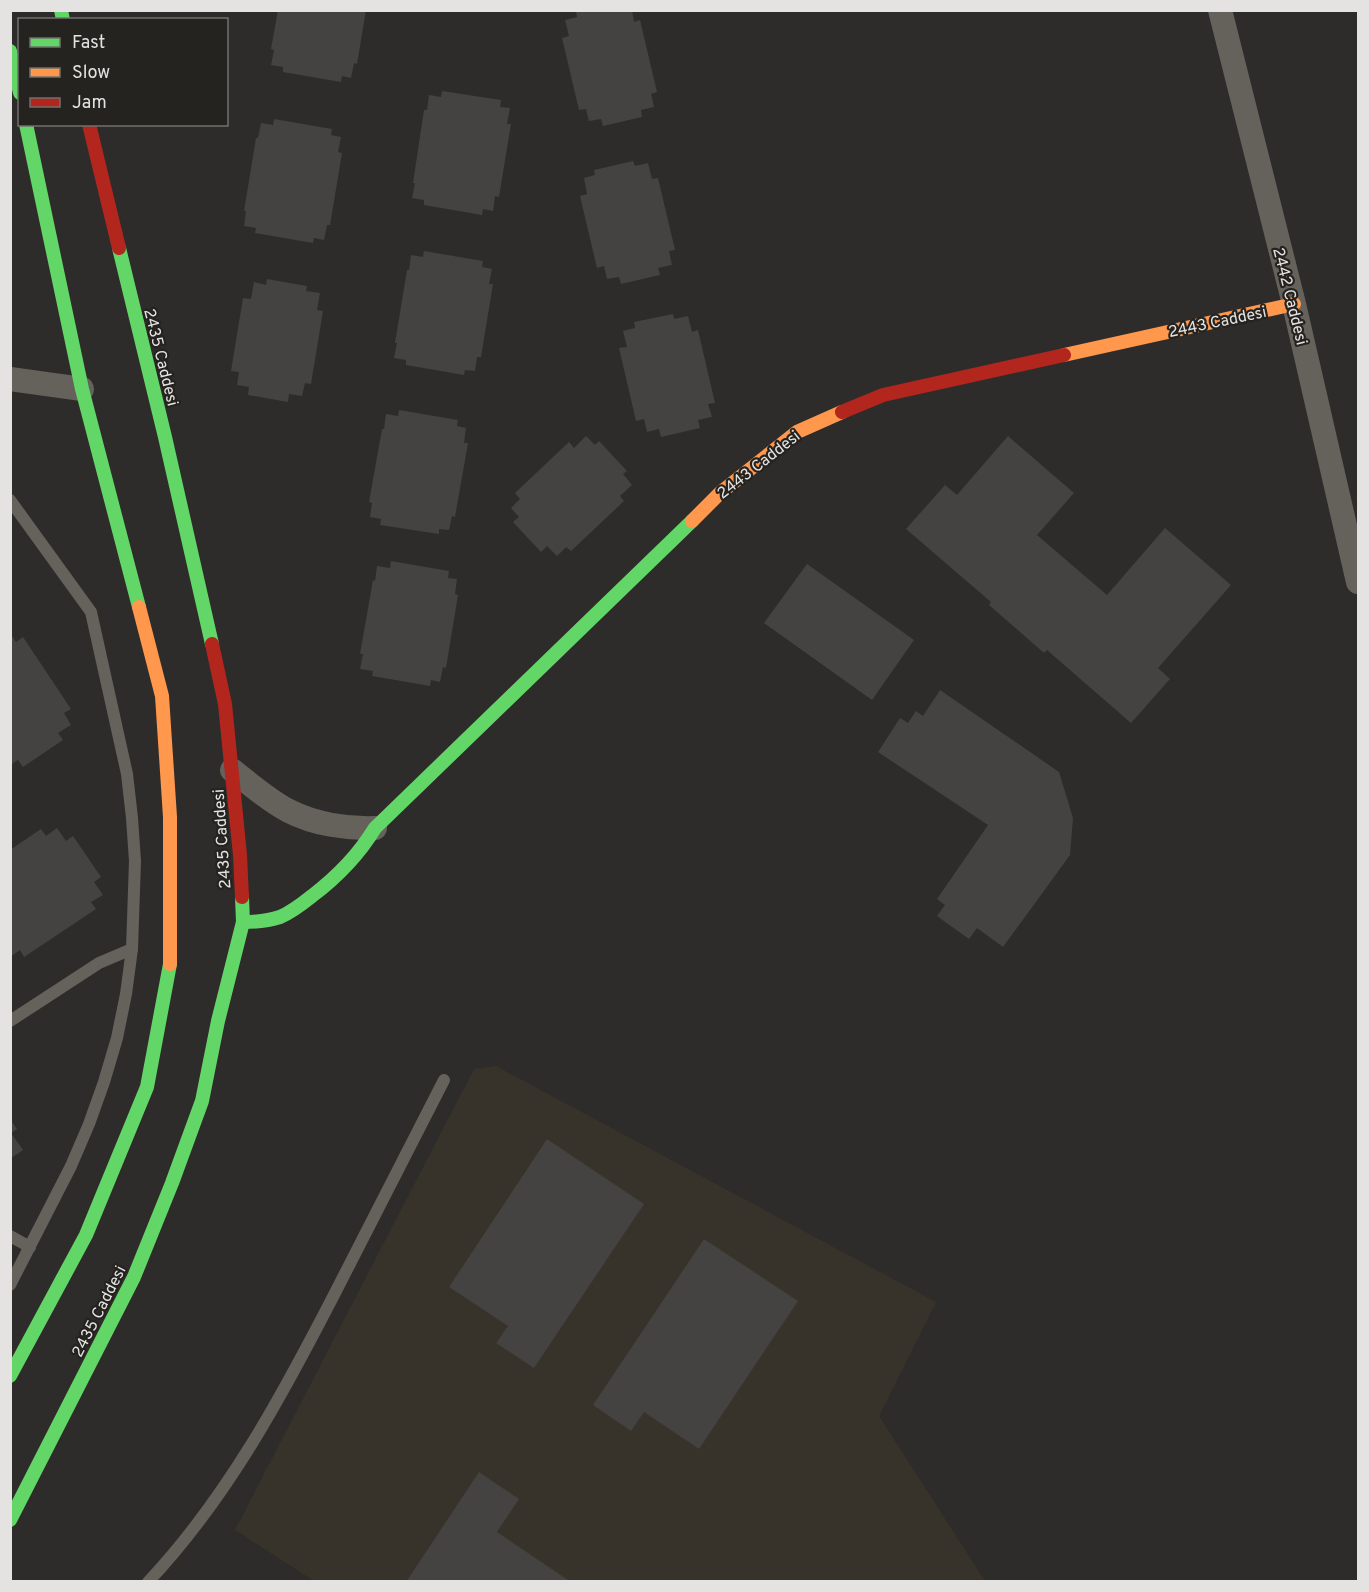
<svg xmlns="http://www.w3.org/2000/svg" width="1369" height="1592" font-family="Overpass,sans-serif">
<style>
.built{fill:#37322a}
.building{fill:#444341}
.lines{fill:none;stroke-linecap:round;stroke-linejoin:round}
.lane{stroke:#65625c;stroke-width:12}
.street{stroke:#65625c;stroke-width:24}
.fast{stroke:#63d668;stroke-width:14}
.slow{stroke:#ff974d;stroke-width:14}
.jam{stroke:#b3261e;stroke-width:14}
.labels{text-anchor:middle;stroke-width:4.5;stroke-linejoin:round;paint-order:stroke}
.street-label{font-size:16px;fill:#e4e3e1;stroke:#25231f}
</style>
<rect width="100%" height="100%" fill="#2e2c2a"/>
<!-- built -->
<path class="built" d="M496,1066l440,236 -57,114 106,165h-671l-79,-51 239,-461z"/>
<!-- building -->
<g class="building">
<path d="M278,10h88l-9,54 -3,-1 -3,15 -9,-2 -1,6 -58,-10v-5l-12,-2 3,-15 -3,-1z"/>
<path d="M582,10h50l2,12 6,-2 17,72 -6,2 3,13 -13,3 1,7 -39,9 -2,-7 -12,2 -3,-12 -7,1 -17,-72 7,-2 -4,-16 12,-3 -1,-5z"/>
<path d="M442,91l59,9 -1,7 10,1 -3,16h4l-12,73 -4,-1 -2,15 -10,-2 -1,6 -58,-10v-5l-12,-2 3,-15h-2l11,-73h3l2,-15 12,2z"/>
<path d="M274,119l58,10 -1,6 10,2 -3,15 4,1 -12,72h-3l-3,15 -10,-2 -1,5 -58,-10 1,-5 -12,-2 2,-15h-2l12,-73h2l3,-15 12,2z"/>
<path d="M633,161l2,5 13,-3 4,16 6,-1 17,72 -6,1 3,14 -14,3 2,7 -39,9 -2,-7 -12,2 -3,-13 -7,2 -17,-72 7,-2 -3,-16 11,-3 -1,-5z"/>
<path d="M424,251l59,10 -1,6 10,2 -3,15h4l-12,73h-4l-2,14 -10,-1 -1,5 -58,-10v-5l-12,-2 3,-15h-2l12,-73h2l2,-15 12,2z"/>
<path d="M267,279l40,7 -1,5 14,2 -3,17 6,1 -12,73 -6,-1 -3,13 -13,-2 -1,8 -40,-7 1,-8 -12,-2 2,-13 -8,-1 12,-73 8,1 3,-17 12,3z"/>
<path d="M673,314l1,5 14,-3 4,16 6,-2 17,73 -7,1 4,13 -14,3 2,8 -39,9 -2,-8 -12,3 -3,-13 -8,2 -17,-73 8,-1 -4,-16 12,-3 -1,-6z"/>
<path d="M399,410l59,10 -1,6 9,2 -2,15h4l-13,74 -3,-1 -3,14 -10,-1v5l-59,-9 1,-6 -11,-2 2,-14 -3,-1 13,-73h2l2,-15 12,2z"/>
<path d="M586,436l9,9 4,-4 28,30 -4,3 9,11 -12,11 4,5 -53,50 -5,-4 -9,9 -10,-10 -6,6 -28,-30 6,-5 -8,-9 9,-9 -5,-6 54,-51 5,6z"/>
<path d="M1008,436l66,57 -37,42 70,60 58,-67 66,57 -73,83 12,11 -39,44 -84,-73 -3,3 -55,-48 2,-3 -85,-73 39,-44 12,10z"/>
<path d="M391,561l58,10 -1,7 9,1 -2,15 3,1 -12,73 -3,-1 -3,15 -9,-2 -1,6 -58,-10 1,-5 -13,-2 3,-15h-3l13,-74 2,1 2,-15 13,2z"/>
<path d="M807,564l107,76 -42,60 -108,-77z"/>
<path d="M10,633l6,9 7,-5 48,72 -7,4 7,12 -13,8 5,7 -40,27 -5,-7 -8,5z"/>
<path d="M940,690l119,82 14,46 -3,37 -67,92 -26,-19 -8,11 -32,-23 8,-11 -8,-6 51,-74 -110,-73 22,-34 8,5 8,-12 7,5z"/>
<path d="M57,828l9,13 7,-5 28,41 -7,5 9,13 -12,7 5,7 -72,48 -4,-7 -10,7v-107l31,-21 5,7z"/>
<path d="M10,1119l7,10 -6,4 12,17 -13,9z"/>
<path d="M547,1139l97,65 -110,164 -38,-25 12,-17 -59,-39z"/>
<path d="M704,1239l94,62 -99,148 -55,-37 -13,19 -38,-26z"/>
<path d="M479,1472l40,27 -22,33 74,50h-165z"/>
</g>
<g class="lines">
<!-- lane -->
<g class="lane">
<path d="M10,500l81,112 36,162 5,44 3,43 -3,88 -6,45 -9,44 -13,44 -15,42 -18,42 -61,119"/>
<path d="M10,1021l89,-58 33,-14"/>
<path d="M10,1236l20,11"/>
<path d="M148,1582c80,-85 135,-188 188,-291 36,-70 72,-141 108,-211"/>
</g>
<!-- street -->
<g class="street">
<path d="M1220,10l74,294 64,278"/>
<path d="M10,379l72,10"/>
<path d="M232,770c18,14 36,30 57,41 25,13 58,18 86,17"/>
</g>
<!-- fast -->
<g class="fast">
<path d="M61,10l2,10"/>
<path d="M10,51l10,42"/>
<path d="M26,124l56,265 57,218"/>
<path d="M119,248l46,189 47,207"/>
<path d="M243,922c13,0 25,-1 37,-5 12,-5 22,-13 32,-21 25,-19 46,-40 63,-68l317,-307"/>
<path d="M10,1376l76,-141 61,-148 23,-123"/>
<path d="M10,1520l124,-243 38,-94 30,-82 16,-80 25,-99 -1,-25"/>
</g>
<!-- slow -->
<g class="slow">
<path d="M1064,355l230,-51"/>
<path d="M692,521l28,-28 77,-61 45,-20"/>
<path d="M139,607l23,89 8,121v147"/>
</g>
<!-- jam -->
<g class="jam">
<path d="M89,124l30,124"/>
<path d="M842,412l41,-17 181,-40"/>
<path d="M212,644l13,60 15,151 2,42"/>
</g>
</g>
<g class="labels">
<!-- street labels -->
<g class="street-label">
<text transform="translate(1291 296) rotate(76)" y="6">2442 Caddesi</text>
<text transform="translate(1217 321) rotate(-12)" y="6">2443 Caddesi</text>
<text transform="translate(162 357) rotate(76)" y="6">2435 Caddesi</text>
<text transform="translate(758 464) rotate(-38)" y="6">2443 Caddesi</text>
<text transform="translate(221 839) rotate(-94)" y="6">2435 Caddesi</text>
<text transform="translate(98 1311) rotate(-63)" y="6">2435 Caddesi</text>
</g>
</g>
<!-- border -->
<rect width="1369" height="1592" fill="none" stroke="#e4e3e1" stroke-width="24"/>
<!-- legend -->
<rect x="18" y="18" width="210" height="108" fill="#25231f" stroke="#71706d" stroke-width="1.5"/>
<rect x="30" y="38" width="30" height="9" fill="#63d668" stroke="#71706d" stroke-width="1.5"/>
<text x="72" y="48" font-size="18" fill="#e4e3e1">Fast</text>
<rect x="30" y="68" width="30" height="9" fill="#ff974d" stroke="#71706d" stroke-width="1.5"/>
<text x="72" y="78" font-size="18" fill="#e4e3e1">Slow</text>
<rect x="30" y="98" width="30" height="9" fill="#b3261e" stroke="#71706d" stroke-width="1.5"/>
<text x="72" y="108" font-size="18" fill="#e4e3e1">Jam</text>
</svg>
